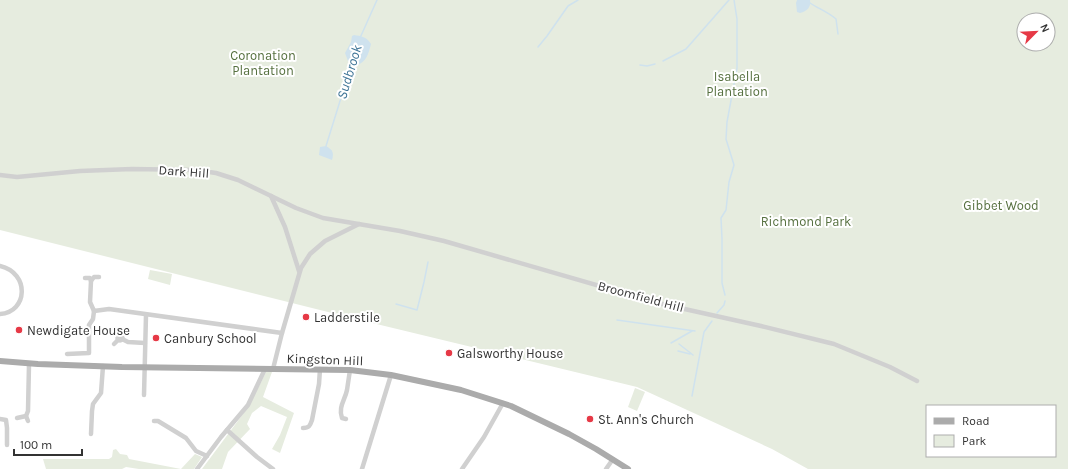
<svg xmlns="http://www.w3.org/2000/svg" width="1068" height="469" font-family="Karla,sans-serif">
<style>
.green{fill:#e6ecdf;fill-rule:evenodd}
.water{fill:#cfe2ee}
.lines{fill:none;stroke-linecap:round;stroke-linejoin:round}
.stream{stroke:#cfe2ee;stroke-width:1.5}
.minor{stroke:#d0d0d0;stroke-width:4.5}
.major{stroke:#ababab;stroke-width:6}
.poi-dot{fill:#e63946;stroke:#fff;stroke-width:1.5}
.labels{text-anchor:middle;stroke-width:4;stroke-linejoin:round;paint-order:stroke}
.park-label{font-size:13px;fill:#56703f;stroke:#fff}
.street-label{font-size:13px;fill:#333;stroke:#fff}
.poi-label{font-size:13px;fill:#333;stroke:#fff;text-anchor:start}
.water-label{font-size:14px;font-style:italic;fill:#3f7597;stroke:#fff}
</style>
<rect width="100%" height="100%" fill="#fff"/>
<!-- green -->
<g class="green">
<path d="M0,0h1068v469h-260l-36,-20 -135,-62 -273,-66 -364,-91zM1024,20h24v24h-24zM927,406h128v50h-128z"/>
<path d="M150,270l22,4 -2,11 -22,-6z"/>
<path d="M266,372h6l-9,25 31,16 -14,40 -8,-4 8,-14 7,-18 -26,-11 -9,7 -5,11 3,5 -22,23 -6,17h-20l47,-63z"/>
<path d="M635,388l10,4 -8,19 -9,-4z"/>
<path d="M116,449l4,5 7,1 2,4 52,10 14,-15 7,3 -8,12h-55l-13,-2 -4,2h-76l-3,-10h66l3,-2 1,-7z"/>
</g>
<!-- water -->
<g class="water">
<path d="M797,0h13c1,8 -3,11 -10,13l-3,-1 -1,-9z"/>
<path d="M354,35c7,1 13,2 17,9 -3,11 -4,17 -15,22l-8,-5 -3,-8 6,-11 1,-6z"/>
<path d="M326,146c7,4 8,7 6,14l-13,-5 1,-8z"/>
</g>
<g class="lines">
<!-- stream -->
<g class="stream">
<path d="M810,3c9,6 18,9 26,16l2,15"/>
<path d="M360,38l17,-38"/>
<path d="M538,47l9,-11 21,-30 10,-6"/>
<path d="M663,61l23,-12 43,-49"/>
<path d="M640,65l7,1 8,-2"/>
<path d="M326,146l29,-93"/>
<path d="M725,295l-3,-12v-44l-1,-21 5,-8 3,-28 5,-17 -8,-26 1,-17 10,-54v-49l-3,-19"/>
<path d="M396,304l21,6 7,-28 4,-20"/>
<path d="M717,313l7,-8 1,-4"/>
<path d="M617,320l78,11"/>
<path d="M671,343l21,-12"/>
<path d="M679,344l14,11"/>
<path d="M678,351l12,3"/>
<path d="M692,396l12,-64 8,-11"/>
</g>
<!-- minor -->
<g class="minor">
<path d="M0,175l17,2 63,-6 52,-2 63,1 21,3 22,7 58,28 27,10 77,13 44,10 218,63 99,22 73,18 56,23 27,14"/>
<path d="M271,196l14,31 14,44"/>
<path d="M0,266c30,7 28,46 0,48"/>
<path d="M99,277h-5l-3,4 -1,21 4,9 15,-2 173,24"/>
<path d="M85,278h5l1,3"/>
<path d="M115,329l4,7"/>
<circle cx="120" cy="338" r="2.5"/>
<path d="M122,339l6,3 17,1"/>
<path d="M114,344l4,-4"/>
<path d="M67,354l22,-1v-28l4,-6 1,-8"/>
<path d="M273,369l9,-36 19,-65 9,-14 15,-13 34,-17"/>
<path d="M144,395l2,-80"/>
<path d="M26,416l2,5"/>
<path d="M17,418l9,-2 2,-5 1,-47"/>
<path d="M0,419l6,1 1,8v17"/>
<path d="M346,419l-4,-1c-4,-11 3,-18 5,-28 1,-7 2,-13 3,-20"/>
<path d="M154,421h4l28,17 10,13 11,5"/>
<path d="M303,428c6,0 7,-2 9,-8l7,-36 1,-15"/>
<path d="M227,430l30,27 16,12"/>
<path d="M91,434l1,-23 1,-7 8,-11 2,-27"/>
<path d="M197,469l24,-32 27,-32 17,-36"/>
<path d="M362,469l29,-94"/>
<path d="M462,469l22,-32 19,-34"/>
<path d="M606,469l7,-10"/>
</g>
<!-- major -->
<path class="major" d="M0,361l38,3 84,3 228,3 41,5 70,15 50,16 58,28 27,15 32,20"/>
</g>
<!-- markers -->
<g class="poi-dot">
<circle cx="306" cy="317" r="4"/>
<circle cx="19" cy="330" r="4"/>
<circle cx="156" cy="338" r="4"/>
<circle cx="449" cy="353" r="4"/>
<circle cx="590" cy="419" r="4"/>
</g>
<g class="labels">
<!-- park labels -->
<g class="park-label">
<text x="263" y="60">Coronation<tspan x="263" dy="15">Plantation</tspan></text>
<text x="737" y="81">Isabella<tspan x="737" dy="15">Plantation</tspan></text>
<text x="1001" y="210">Gibbet Wood</text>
<text x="806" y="226">Richmond Park</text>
</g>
<!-- street labels -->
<g class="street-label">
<text transform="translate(184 171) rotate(4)" y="5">Dark Hill</text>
<text transform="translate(641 296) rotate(15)" y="5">Broomfield Hill</text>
<text transform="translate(325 359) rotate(2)" y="5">Kingston Hill</text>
</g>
<!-- poi labels -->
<g class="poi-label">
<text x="314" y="322">Ladderstile</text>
<text x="27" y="335">Newdigate House</text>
<text x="164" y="343">Canbury School</text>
<text x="457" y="358">Galsworthy House</text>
<text x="598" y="424">St. Ann's Church</text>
</g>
<!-- water labels -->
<g class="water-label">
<text transform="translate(349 72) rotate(-73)" y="5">Sudbrook</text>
</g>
</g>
<!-- legend -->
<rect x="926" y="405" width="130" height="52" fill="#ffffff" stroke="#adadad"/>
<rect x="934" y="418" width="20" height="6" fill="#ababab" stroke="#adadad"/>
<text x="962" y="425" font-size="12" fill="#333333">Road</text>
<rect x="934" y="435" width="20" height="12" fill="#e6ecdf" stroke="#adadad"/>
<text x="962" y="445" font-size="12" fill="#333333">Park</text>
<!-- north arrow -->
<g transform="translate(1036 32) rotate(66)"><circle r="19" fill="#ffffff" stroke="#adadad"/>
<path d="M0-3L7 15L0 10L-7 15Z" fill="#e63946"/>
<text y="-6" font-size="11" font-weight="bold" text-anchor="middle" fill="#333333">N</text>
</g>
<!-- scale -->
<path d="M14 449v6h68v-6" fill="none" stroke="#333333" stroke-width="2"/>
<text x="20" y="449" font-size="12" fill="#333333" stroke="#ffffff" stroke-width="3" paint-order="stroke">100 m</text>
</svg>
